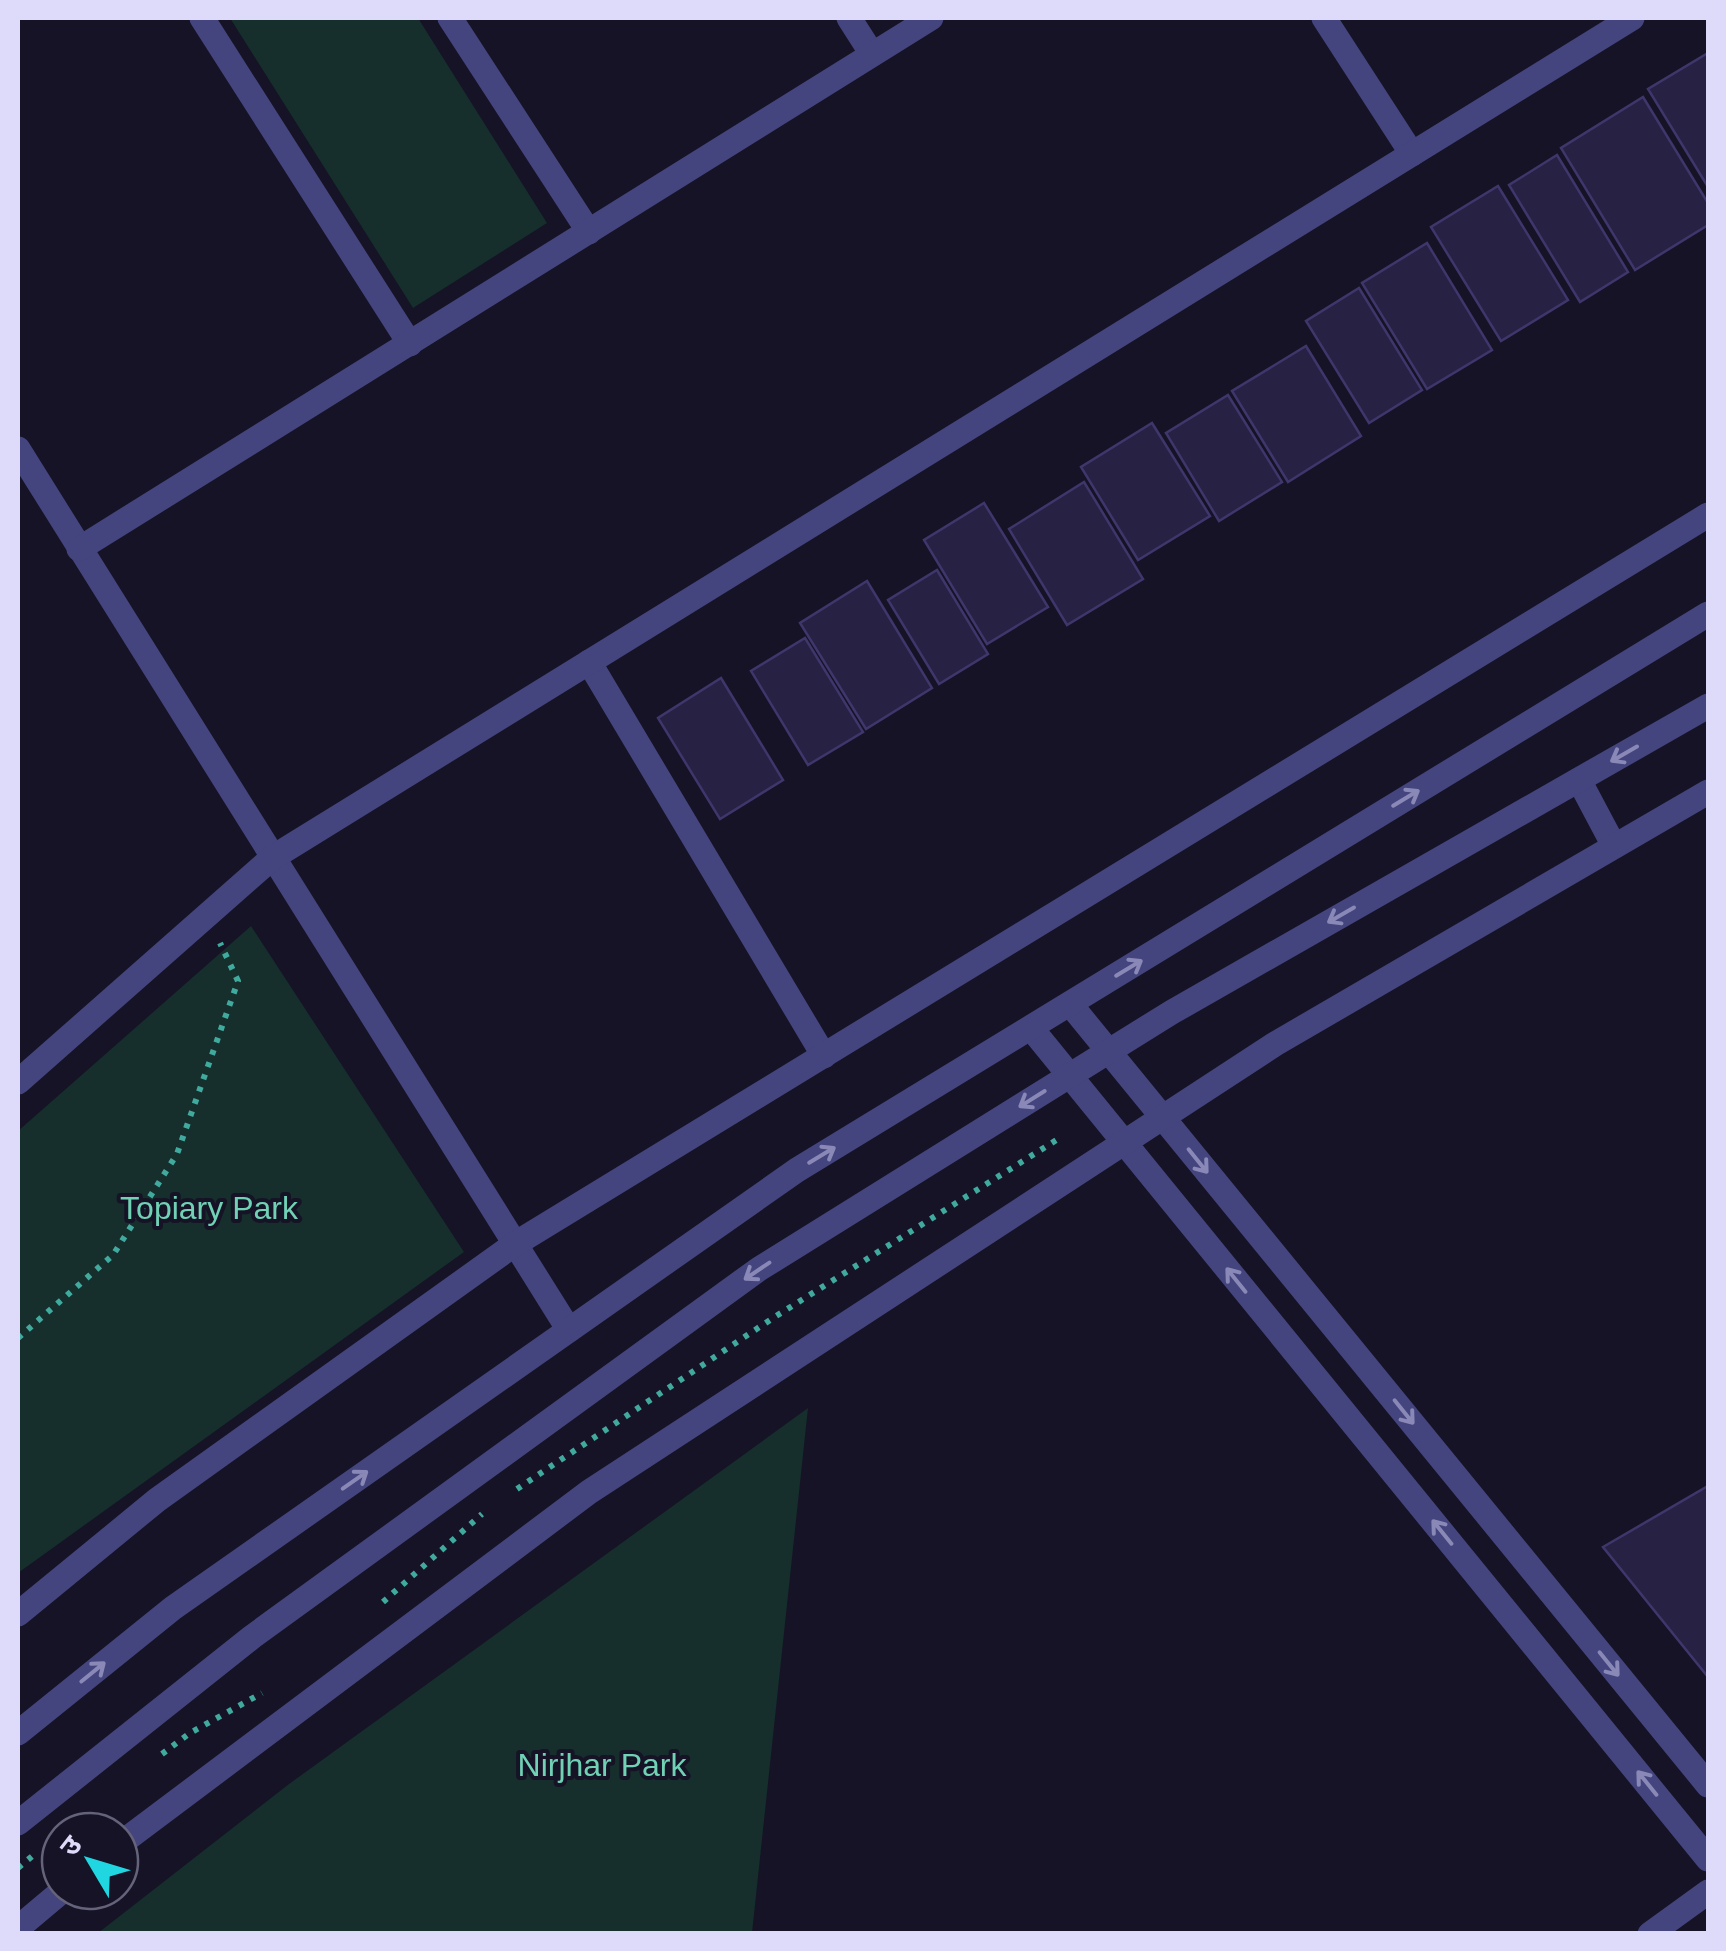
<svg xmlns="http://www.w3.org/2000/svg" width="1726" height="1951" font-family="Arial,'Noto Sans Devanagari',sans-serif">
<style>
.green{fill:#162e2c}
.building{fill:#272144;stroke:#3f366c;stroke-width:2.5}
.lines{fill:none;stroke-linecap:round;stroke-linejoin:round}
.path{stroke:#40aa9f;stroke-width:6;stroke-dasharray:5 8;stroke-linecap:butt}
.minor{stroke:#44447e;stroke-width:25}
.oneway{stroke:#8988b6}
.labels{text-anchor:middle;stroke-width:8;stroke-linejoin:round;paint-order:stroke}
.park-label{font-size:32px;fill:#70d1b5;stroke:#151325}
</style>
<rect width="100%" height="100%" fill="#151325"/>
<!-- green -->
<g class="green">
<path d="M230,18h188l129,205 -134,85z"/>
<path d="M251,926l213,326 -446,321v-442z"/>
<path d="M808,1408l-56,525h-654l191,-149z"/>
</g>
<!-- building -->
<g class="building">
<path d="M1708,53v134l-60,-98z"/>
<path d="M1643,97l65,106v22l-73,45 -74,-122z"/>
<path d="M1557,155l71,117 -48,30 -71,-117z"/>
<path d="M1498,186l70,114 -67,41 -70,-114z"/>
<path d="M1427,243l65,107 -65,39 -65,-106z"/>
<path d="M1359,288l63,102 -53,33 -63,-102z"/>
<path d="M1306,346l55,90 -73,46 -56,-91z"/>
<path d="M1228,395l54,87 -63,39 -53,-88z"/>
<path d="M1152,423l58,93 -72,44 -57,-93z"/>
<path d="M1084,482l59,97 -76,46 -58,-96z"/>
<path d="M984,503l64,104 -61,37 -63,-104z"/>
<path d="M937,570l51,84 -49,30 -51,-84z"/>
<path d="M867,581l65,107 -66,41 -66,-106z"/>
<path d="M805,638l58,94 -55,33 -57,-94z"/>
<path d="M721,678l62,102 -63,39 -62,-101z"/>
<path d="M1708,1486v191l-105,-130z"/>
</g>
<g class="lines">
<!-- path -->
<g class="path">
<path d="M18,1338l95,-83 64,-101 61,-173 -18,-38"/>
<path d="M517,1489l256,-171 285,-179"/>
<path d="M383,1602l99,-88"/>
<path d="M162,1754l28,-21 72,-40"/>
<path d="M18,1868l18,-15"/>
</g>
<!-- minor -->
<g class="minor">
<path d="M202,18l208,326"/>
<path d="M450,18l139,214"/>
<path d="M849,18l23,36"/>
<path d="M1324,18l88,136"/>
<path d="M18,449l551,881"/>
<path d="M79,549l852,-531"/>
<path d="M589,662l235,394"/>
<path d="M1579,780l35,66"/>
<path d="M1070,1004l638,781"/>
<path d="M1031,1028l677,831"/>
<path d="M18,1082l254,-224 1360,-840"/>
<path d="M18,1614l139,-114 358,-256 1193,-729"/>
<path d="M18,1733l155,-125 624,-438 911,-556"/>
<path d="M18,1823l234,-186 507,-368 413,-257 536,-306"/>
<path d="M120,1844l469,-352 686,-448 433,-252"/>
<path d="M18,1928l44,-37"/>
<path d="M1650,1934l58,-42"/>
</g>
</g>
<!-- one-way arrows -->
<defs><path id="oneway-shaft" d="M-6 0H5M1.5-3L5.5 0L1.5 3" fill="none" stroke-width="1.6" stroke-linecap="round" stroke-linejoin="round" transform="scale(2.5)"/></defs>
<g class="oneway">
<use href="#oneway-shaft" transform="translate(1624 754) rotate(150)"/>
<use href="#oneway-shaft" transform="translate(1406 798) rotate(-31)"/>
<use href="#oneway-shaft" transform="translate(1341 915) rotate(150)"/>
<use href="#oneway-shaft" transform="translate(1129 968) rotate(-31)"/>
<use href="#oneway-shaft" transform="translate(1032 1099) rotate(148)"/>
<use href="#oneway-shaft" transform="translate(822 1155) rotate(-31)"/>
<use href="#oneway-shaft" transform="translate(1198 1161) rotate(51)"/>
<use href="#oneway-shaft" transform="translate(757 1271) rotate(146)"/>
<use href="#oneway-shaft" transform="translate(1236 1280) rotate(-129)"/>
<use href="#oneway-shaft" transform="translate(1404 1412) rotate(51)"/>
<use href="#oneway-shaft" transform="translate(355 1480) rotate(-35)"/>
<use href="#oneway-shaft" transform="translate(1442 1532) rotate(-129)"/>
<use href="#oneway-shaft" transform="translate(1609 1664) rotate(51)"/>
<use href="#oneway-shaft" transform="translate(93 1672) rotate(-39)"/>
<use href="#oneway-shaft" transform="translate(1647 1783) rotate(-129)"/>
</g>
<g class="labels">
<!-- park labels -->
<g class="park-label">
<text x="209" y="1219">Topiary Park</text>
<text x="602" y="1776">Nirjhar Park</text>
</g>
</g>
<!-- border -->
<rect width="1726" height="1951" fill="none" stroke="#dedbfa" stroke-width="40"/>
<!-- north arrow -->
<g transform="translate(90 1861) rotate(308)"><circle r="48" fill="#151325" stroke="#65637a" stroke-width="2.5"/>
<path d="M0-8L18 38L0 25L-18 38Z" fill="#20d6e1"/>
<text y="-15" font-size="28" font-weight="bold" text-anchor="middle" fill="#dedbfa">उ</text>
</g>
</svg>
